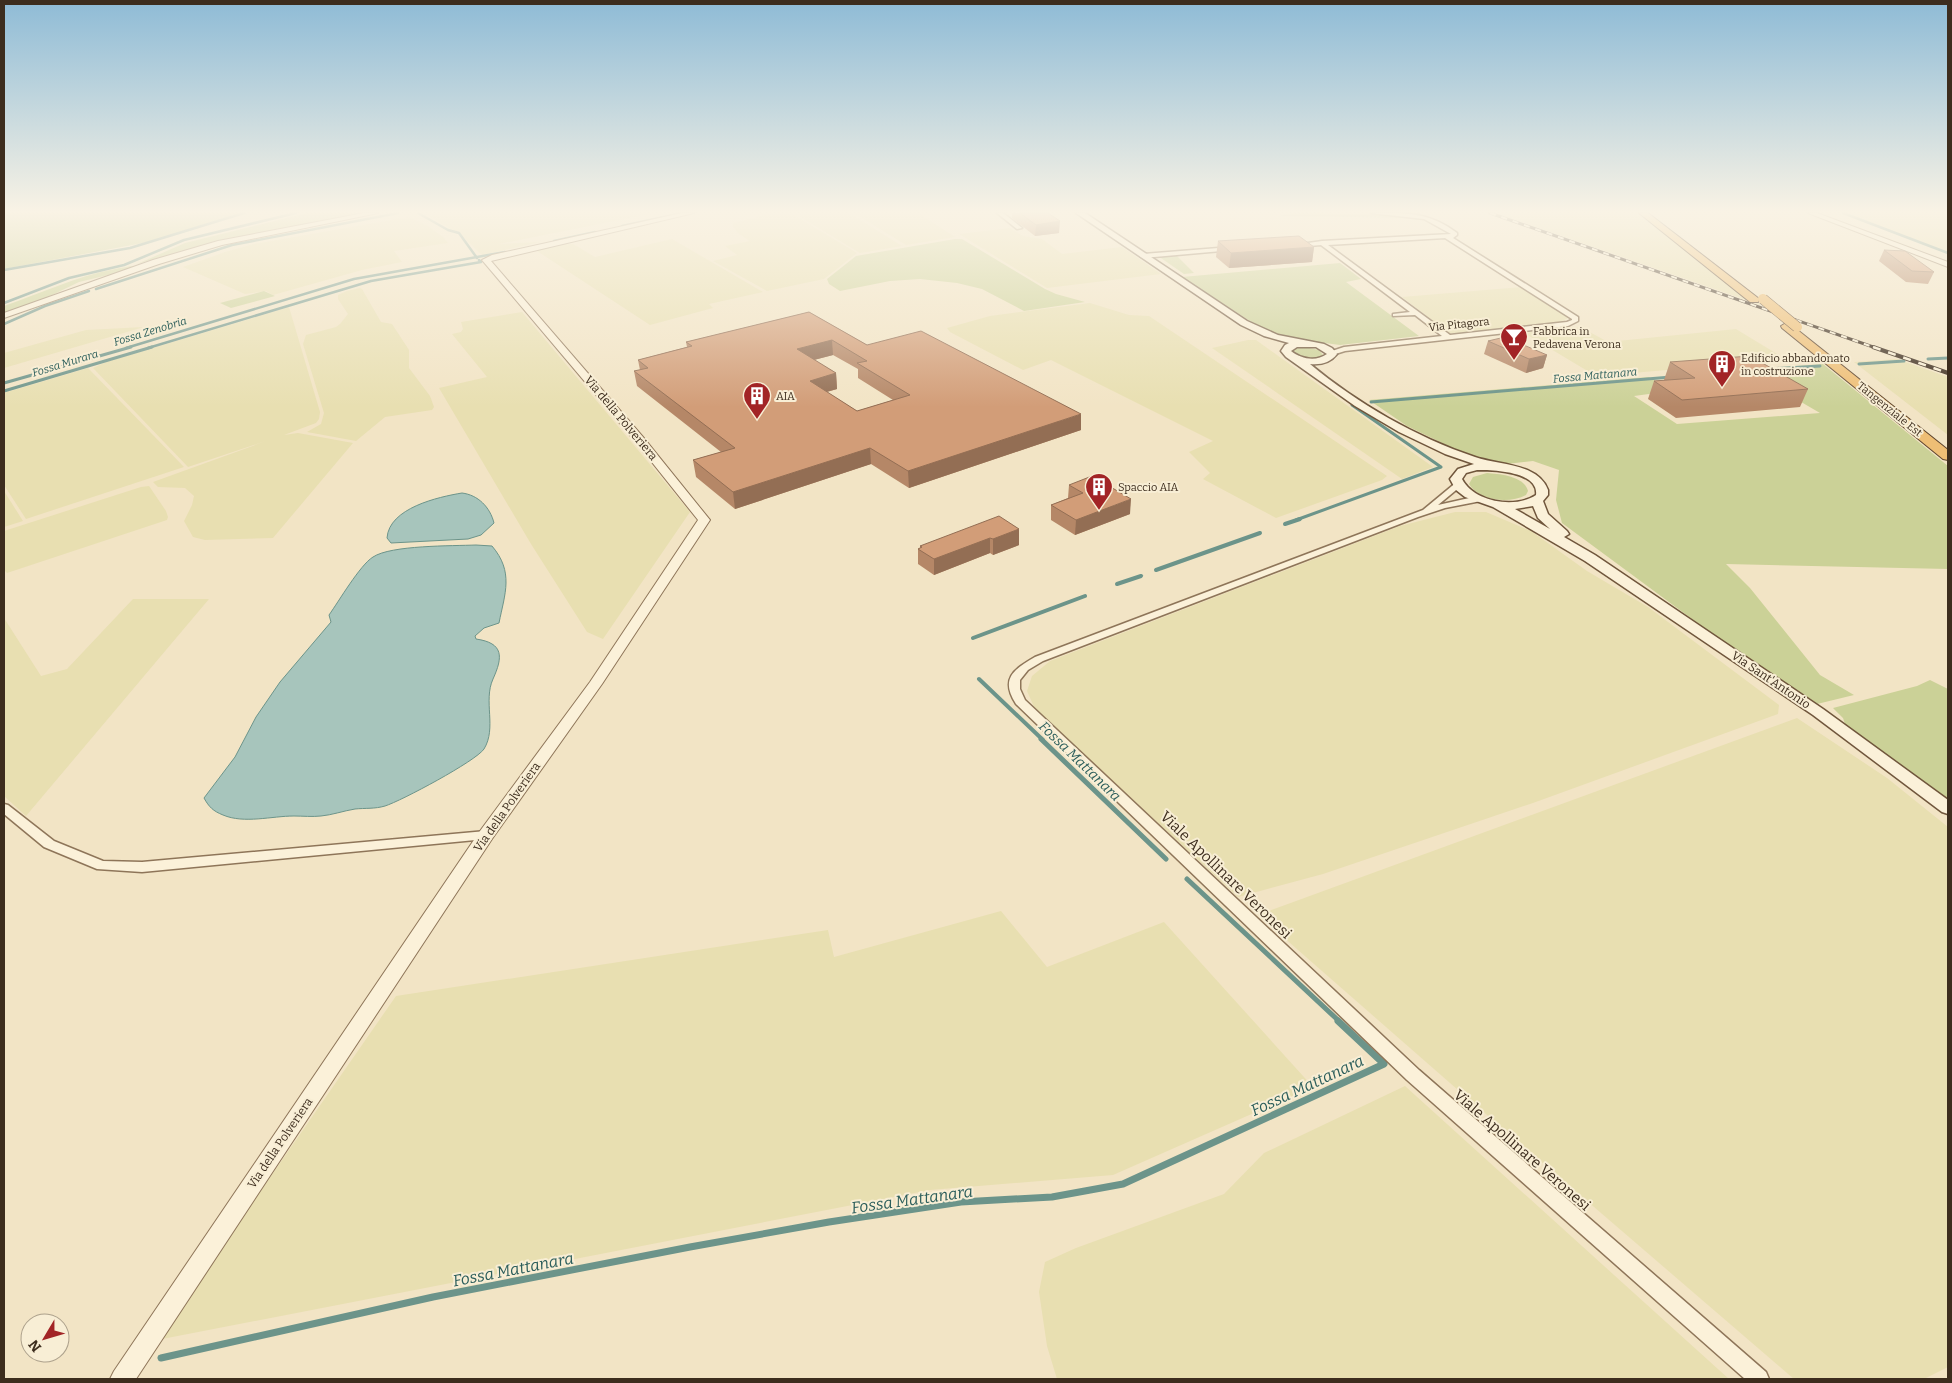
<svg xmlns="http://www.w3.org/2000/svg" width="1952" height="1383" font-family="Bitter,serif">
<style>
.farmland{fill:#e8dfb1}
.green{fill:#cbd197}
.water{fill:#a7c5bc;stroke:#6c948a}
.lines{fill:none;stroke-linecap:round;stroke-linejoin:round}
.stream-far4{stroke:#6c948a;stroke-width:2.5}
.stream-far3{stroke:#6c948a;stroke-width:3}
.stream-far2{stroke:#6c948a;stroke-width:4}
.stream-far1{stroke:#6c948a;stroke-width:5}
.stream{stroke:#6c948a;stroke-width:7}
.minor-casing{stroke:#8e7559;stroke-width:3}
.tertiary-casing{stroke:#8e7559;stroke-width:2}
.secondary-casing{stroke:#70563c;stroke-width:3}
.trunk-casing{stroke:#5c432d;stroke-width:2}
.minor{fill:#fbf1d9;fill-rule:evenodd}
.tertiary{fill:#fbf1d9;fill-rule:evenodd}
.secondary{fill:#fbf1d9;fill-rule:evenodd}
.trunk{fill:#eebe75;fill-rule:evenodd}
.rail-far1-casing{stroke:#3d2d1e;stroke-width:3}
.rail-casing{stroke:#3d2d1e;stroke-width:4}
.rail-far1{stroke:#f8eed5;stroke-width:2;stroke-dasharray:6;stroke-linecap:butt}
.rail{stroke:#f8eed5;stroke-width:2.5;stroke-dasharray:8;stroke-linecap:butt}
.trunk-bridge-casing{stroke:#5c432d;stroke-width:11;stroke-linecap:butt}
.trunk-bridge{stroke:#eebe75;stroke-width:10}
.wall{fill:#b58767;fill-rule:evenodd}
.shaded-wall{fill:#936e54}
.building{fill:#d29d78;stroke:#936e54;fill-rule:evenodd}
.labels{text-anchor:middle;stroke-width:4;stroke-linejoin:round;paint-order:stroke}
.far-street-label{font-size:11px;fill:#3d2d1e;stroke:#f8eed5}
.far-water-label{font-size:11px;font-style:italic;fill:#2c5e5b;stroke:#f8eed5}
.far-poi-label{font-size:11px;fill:#3d2d1e;stroke:#f8eed5;text-anchor:start}
.street-label{font-size:12px;fill:#3d2d1e;stroke:#f8eed5}
.water-label{font-size:14px;font-style:italic;fill:#2c5e5b;stroke:#f8eed5}
.near-street-label{font-size:15px;fill:#3d2d1e;stroke:#f8eed5}
.near-water-label{font-size:16px;font-style:italic;fill:#2c5e5b;stroke:#f8eed5}
</style>
<rect width="100%" height="100%" fill="#f2e4c5"/>
<!-- farmland -->
<g class="farmland">
<path d="M424,213h230l-155,31 41,-2 -58,13 -21,-20z"/>
<path d="M774,213l20,2 63,38 -33,26 -57,12 -54,-30 24,-6 -12,-9 25,-5 -11,-7 -6,-7v-4z"/>
<path d="M813,213h36l53,33 -42,7 -63,-38z"/>
<path d="M854,213h64l37,24 -49,8z"/>
<path d="M1495,213h144l122,92z"/>
<path d="M1842,213h106v38l-32,-10z"/>
<path d="M409,217l19,9 15,11 5,6 -54,8 8,11 -40,8 -89,25 -7,-4 -21,3 -62,-27 42,-15 29,-8z"/>
<path d="M1010,228l13,8 19,3 20,15 60,-7 39,27 -114,14 -88,-54z"/>
<path d="M672,239l91,53 -54,12 4,4 -63,17 -116,-76 32,-6 7,1 22,13z"/>
<path d="M1522,287l48,30 -10,5 -110,12 -48,-37z"/>
<path d="M360,288l2,1 19,33 11,2 17,26v18l21,28 4,11 -2,3 -47,7 -29,24 -49,-9 14,-8 3,-11 -21,-69 3,-9 30,-8 4,-3 8,-10 -10,-15v-4l9,-4z"/>
<path d="M1090,303l39,12 20,1 238,160 -5,4 -106,38 -73,-39 7,-6 -21,-21 24,-11 -162,-81 -28,10 -73,-38 -3,-4 43,-12z"/>
<path d="M289,307l31,105 -1,7 -3,4 -32,12 14,-2 55,10 -80,95 -68,2 -12,-3 -9,-16 8,-16 2,-9 -9,-8 -27,-1 -5,-5 113,-41 -78,26 -95,-99 13,-6z"/>
<path d="M522,312l168,200 -87,127 -16,-7 -56,-88 -92,-156 48,-11 -35,-43 9,-2 2,-3 -2,-7z"/>
<path d="M144,327l-140,41v-15l82,-23z"/>
<path d="M1574,327l10,2 24,13 128,-13 51,31 -191,16 -72,-43z"/>
<path d="M1248,340h8l177,127 -31,12 -190,-131z"/>
<path d="M1897,359l51,18v58l-94,-73z"/>
<path d="M88,368l96,99 -158,52 -22,-34v-92z"/>
<path d="M149,486l17,25 2,6 -1,3 -160,53 -3,-3v-39l137,-44z"/>
<path d="M4,491l19,30 -19,6z"/>
<path d="M1455,512h31l45,19 56,40 61,36 131,98 -1,9 -245,89 -210,71 -85,23 -203,-188 -8,-18 5,-15 18,-15 350,-135z"/>
<path d="M133,599h76l-183,217 -22,-20v-178l37,58 26,-7z"/>
<path d="M1797,718l90,60 61,49v540l-24,12h-130l-336,-289 -200,-175z"/>
<path d="M1001,911l46,56 117,-45 149,165 -200,88 -183,15 -773,150 239,-344 432,-66 6,27z"/>
<path d="M1405,1086l324,293h-672l-10,-33 -8,-54 6,-30 31,-14 148,-54 40,-41z"/>
</g>
<!-- green -->
<g class="green">
<path d="M4,213h236l-92,29 -144,27z"/>
<path d="M307,213h53l-143,28 -80,23 48,-21z"/>
<path d="M1294,213l120,2 5,3 -140,-2z"/>
<path d="M955,239h7l83,50 11,5 29,8 -61,9 -42,-22 -25,-6 -37,-4 -30,2 -50,10 -11,-7 -2,-5 29,-23z"/>
<path d="M1158,256h19l17,17 -10,1z"/>
<path d="M1340,263l21,16 -15,3 73,54 -79,9 -52,-7 -21,-6 -85,-55z"/>
<path d="M135,266l-2,3 -54,13 -33,16 -42,15v-7c38,-13 70,-29 111,-37 7,-1 13,-3 20,-3z"/>
<path d="M264,291l11,5 -44,12 -11,-5z"/>
<path d="M1305,347l14,3 4,5c-11,7 -21,3 -32,-2l2,-4z"/>
<path d="M1823,364l125,102v103l-222,-5 24,24 70,87 34,20 -37,9 -102,-68 -153,-113 -6,-23 3,-30 -26,-9 -27,3 -39,-9 -60,-29 -38,-26 280,-23 22,14 -37,5 43,28 143,-11 -74,-43z"/>
<path d="M1487,473c13,1 37,3 41,18l-2,4c-17,9 -47,6 -57,-11l4,-7z"/>
<path d="M1930,680l18,9v115l-102,-77 -3,-9 -10,-10 84,-22z"/>
</g>
<!-- water -->
<g class="water">
<path d="M462,493c16,2 28,14 32,30l-13,12 -13,4 -77,4 -4,-5c2,-30 51,-41 75,-45z"/>
<path d="M476,545l16,1c22,26 13,47 7,77l-15,5 -9,8 1,3c28,4 27,18 17,40 -10,22 4,49 -9,70 -8,12 -83,52 -99,57 -10,3 -20,2 -30,3 -12,2 -23,6 -34,7 -9,1 -18,0 -27,0 -22,0 -50,8 -71,-1 -10,-4 -14,-8 -19,-17l31,-41 21,-40 24,-35 51,-60 -2,-7c10,-14 31,-50 44,-58 18,-12 79,-11 103,-12z"/>
</g>
<g class="lines">
<!-- stream-far4 -->
<g class="stream-far4">
<path d="M418,213l30,17 11,3 18,25"/>
<path d="M1843,213l105,40"/>
<path d="M622,226l60,-13"/>
<path d="M554,241l41,-9"/>
<path d="M4,270l126,-22 114,-35"/>
<path d="M96,289l136,-44 166,-32"/>
<path d="M4,303l65,-25 55,-13 60,-25 112,-27"/>
<path d="M4,324l41,-18 44,-15"/>
<path d="M126,348l228,-69 151,-27"/>
<path d="M148,348l223,-67 110,-19 -2,-2"/>
</g>
<!-- stream-far3 -->
<g class="stream-far3">
<path d="M1928,359l20,-1"/>
<path d="M1859,364l45,-3"/>
<path d="M1768,369l52,-3"/>
<path d="M4,383l127,-36"/>
<path d="M4,391l148,-44"/>
<path d="M1371,402l300,-25"/>
<path d="M1296,520l145,-53 -89,-62"/>
</g>
<!-- stream-far2 -->
<g class="stream-far2">
<path d="M1285,524l15,-5"/>
<path d="M1156,570l104,-37"/>
<path d="M1117,584l24,-8"/>
<path d="M973,638l112,-42"/>
<path d="M979,679l64,61"/>
</g>
<!-- stream-far1 -->
<g class="stream-far1">
<path d="M1041,739l125,120"/>
<path d="M1187,879l153,143"/>
</g>
<!-- stream -->
<path class="stream" d="M161,1358l272,-61 257,-50 139,-25 132,-20 91,-5 71,-13 261,-120 -46,-43"/>
<defs>
<g id="minor">
<path d="M997,213h6l19,15 -5,1z"/>
<path d="M1371,213c34,0 57,-2 86,20v2l-4,3 125,79v4l-10,5 -223,25 -16,5v-4l15,-5 98,-11 -27,-21 -22,1v-2l17,-2 -89,-67 -24,2 -3,-2 28,-4 129,-7 -27,-15zM1445,238l127,81v1l-5,2 -117,13 -122,-90z"/>
<path d="M1231,247l2,1v2l-90,8 -3,-2 3,-2z"/>
<path d="M1458,481l3,1v4l-23,19 40,-9 3,1v4l-36,7 -27,9 -375,144 -15,9 -8,10v9l5,11 394,370 347,302 3,7h-24l-338,-299 -391,-376c-16,-25 -3,-34 19,-47l388,-147z"/>
<path d="M4,804l4,1 46,36 49,20 39,1 344,-31 5,1 1,3 -1,3 -5,1 -344,33 -45,-3 -53,-22 -40,-33z"/>
</g>
<g id="tertiary">
<path d="M364,213h14l-156,32 -63,19 -155,54v-5l149,-53 65,-19z"/>
<path d="M682,213h12l-203,48 152,176 67,83 -108,164 -110,155 -356,540h-26l4,-8 366,-540 110,-149 108,-162 -63,-79 -153,-181 10,-5z"/>
<path d="M1808,213h9l131,49v5z"/>
</g>
<path id="secondary" d="M1076,213h9l162,108 31,14 46,9 8,4 5,6c-7,9 -16,11 -27,10 48,40 106,73 165,93 23,8 63,6 73,33v5l-5,6 5,13 19,17 2,3 -5,3 31,18 228,154 125,91v14l-6,-2 -129,-97 -228,-154 -92,-54 -28,-10 -9,-7 -6,-11 8,-10 16,-5 -29,-10 -46,-22 -44,-26 -69,-49 -5,-6 4,-6 4,-2 -25,-7 -23,-11zM1297,347h19l11,7c-11,8 -26,5 -36,-3zM1477,470c15,0 62,1 59,25 -21,14 -62,7 -74,-16l4,-6zM1533,506l5,12 12,11 -35,-20z"/>
<g id="trunk">
<path d="M1639,213h9l110,85 1,2 -1,2h-8z"/>
<path d="M1786,323l4,1 158,126v10l-5,-1 -161,-131 -1,-2z"/>
</g>
</defs>
<!-- minor casing -->
<use href="#minor" class="minor-casing"/>
<!-- tertiary casing -->
<use href="#tertiary" class="tertiary-casing"/>
<!-- secondary casing -->
<use href="#secondary" class="secondary-casing"/>
<!-- trunk casing -->
<use href="#trunk" class="trunk-casing"/>
<!-- minor -->
<use href="#minor" class="minor"/>
<!-- tertiary -->
<use href="#tertiary" class="tertiary"/>
<!-- secondary -->
<use href="#secondary" class="secondary"/>
<!-- trunk -->
<use href="#trunk" class="trunk"/>
<defs>
<path id="rail-far1" d="M1490,213l386,135"/>
<path id="rail" d="M1873,347l75,26"/>
</defs>
<!-- rail-far1 casing -->
<use href="#rail-far1" class="rail-far1-casing"/>
<!-- rail casing -->
<use href="#rail" class="rail-casing"/>
<!-- rail-far1 -->
<use href="#rail-far1" class="rail-far1"/>
<!-- rail -->
<use href="#rail" class="rail"/>
<defs>
<path id="trunk-bridge" d="M1763,299l34,28"/>
</defs>
<!-- trunk-bridge casing -->
<use href="#trunk-bridge" class="trunk-bridge-casing"/>
<!-- trunk-bridge -->
<use href="#trunk-bridge" class="trunk-bridge"/>
</g>
<!-- wall -->
<g class="wall">
<path d="M1012,213h36l11,20 -24,3 -23,-18z"/>
<path d="M1218,241l96,6 -2,15 -83,6 -13,-11z"/>
<path d="M1884,250l50,22 -6,12 -22,-2 -27,-21z"/>
<path d="M809,312l58,33 214,85 -172,58 -38,-24 -136,45 -39,-32 -3,-17 28,-8 -84,-66 -3,-15 6,-1 -2,-10 49,-13 -1,-5zM833,355l25,14v9l35,22 -36,11 -30,-19 10,-3 -1,-16 -22,-13z"/>
<path d="M1488,341l59,14 -4,13 -17,5 -42,-19z"/>
<path d="M1670,362l138,27 -8,18 -124,11 -28,-19 6,-18 10,-1z"/>
<path d="M1069,485l61,29 -55,21 -24,-15v-15l17,-7z"/>
<path d="M1019,529v16l-26,10 -3,-2 -56,22 -16,-11v-15l2,-1v-2z"/>
</g>
<!-- shaded-wall -->
<g class="shaded-wall">
<path d="M1060,221l-1,12 -24,3 1,-11z"/>
<path d="M1314,247l-2,15 -83,6 2,-15z"/>
<path d="M832,340l1,15 -35,9 -1,-15z"/>
<path d="M1547,355l-4,13 -17,5 3,-14z"/>
<path d="M836,373l1,16 -26,7 -1,-15z"/>
<path d="M1081,414v16l-172,58 -1,-17z"/>
<path d="M870,448l1,16 -136,45 -2,-17z"/>
<path d="M1131,499l-1,15 -55,21 1,-15z"/>
<path d="M1019,529v16l-26,10v-16z"/>
<path d="M990,538v15l-56,22v-16z"/>
</g>
<!-- building -->
<g class="building">
<path d="M1020,213h28l12,8 -24,4z"/>
<path d="M1299,236l15,11 -83,6 -13,-12z"/>
<path d="M1884,250l21,1 29,21 -22,-1z"/>
<path d="M809,312l58,33 54,-14 160,83 -173,57 -38,-23 -137,44 -40,-32 42,-12 -101,-77 14,-3 -10,-8 54,-14 -6,-4zM832,340l35,21 -10,2 53,32 -53,16 -47,-30 26,-8 -39,-24z"/>
<path d="M1505,337l42,18 -18,4 -41,-18z"/>
<path d="M1750,356l58,33 -126,11 -28,-19 41,-3 -25,-16z"/>
<path d="M1092,476l39,23 -55,21 -25,-15 32,-12 -14,-8z"/>
<path d="M999,516l20,13 -26,10 -3,-1 -56,21 -16,-10 4,-2 -2,-1z"/>
</g>
<!-- sky -->
<linearGradient id="sky" x2="0" y2="1"><stop stop-color="#8ebbd6"/><stop offset="0.52" stop-color="#f9f3e5"/><stop offset="1" stop-color="#f9f3e5" stop-opacity="0"/></linearGradient>
<rect width="1952" height="407" fill="url(#sky)"/>
<!-- icons -->
<defs>
<symbol id="bar-pin" viewBox="-11 -11 22 30"><path d="M0 17L-7.5 6A9.5 9.5 0 1 1 7.5 6Z" fill="#a22426" stroke="#f8eed5"/><path d="M-6-5H6L.8 .8V4.5H3.5V6h-7V4.5H-.8V.8Z" fill="#fff"/></symbol>
<symbol id="building-pin" viewBox="-11 -11 22 30"><path d="M0 17L-7.5 6A9.5 9.5 0 1 1 7.5 6Z" fill="#a22426" stroke="#f8eed5"/><path d="M-4-6H4V6H1V3H-1V6H-4ZM-2.5-4.3h1.7v1.8h-1.7ZM.8-4.3h1.7v1.8H.8ZM-2.5-1h1.7V.8h-1.7ZM.8-1h1.7V.8H.8Z" fill="#fff"/></symbol>
</defs>
<g fill-rule="evenodd">
<use href="#bar-pin" x="1498" y="321" width="32" height="43"/>
<use href="#building-pin" x="1706" y="348" width="32" height="43"/>
<use href="#building-pin" x="741" y="380" width="32" height="43"/>
<use href="#building-pin" x="1083" y="471" width="32" height="43"/>
</g>
<g class="labels">
<!-- far-street labels -->
<g class="far-street-label">
<text transform="translate(1459 324) rotate(-6)" y="4">Via Pitagora</text>
<text transform="translate(1890 409) rotate(39)" y="4">Tangenziale Est</text>
</g>
<!-- far-water labels -->
<g class="far-water-label">
<text transform="translate(150 331) rotate(-17)" y="4">Fossa Zenobria</text>
<text transform="translate(65 363) rotate(-17)" y="4">Fossa Murara</text>
<text transform="translate(1595 375) rotate(-5)" y="4">Fossa Mattanara</text>
</g>
<!-- far-poi labels -->
<g class="far-poi-label">
<text x="1533" y="335">Fabbrica in<tspan x="1533" dy="13">Pedavena Verona</tspan></text>
<text x="1741" y="362">Edificio abbandonato<tspan x="1741" dy="13">in costruzione</tspan></text>
<text x="776" y="400">AIA</text>
<text x="1118" y="491">Spaccio AIA</text>
</g>
<!-- street labels -->
<g class="street-label">
<text transform="translate(621 418) rotate(50)" y="4">Via della Polveriera</text>
<text transform="translate(1771 680) rotate(34)" y="4">Via Sant'Antonio</text>
<text transform="translate(507 807) rotate(-55)" y="4">Via della Polveriera</text>
<text transform="translate(280 1143) rotate(-56)" y="4">Via della Polveriera</text>
</g>
<!-- water labels -->
<g class="water-label">
<text transform="translate(1080 761) rotate(44)" y="5">Fossa Mattanara</text>
</g>
<!-- near-street labels -->
<g class="near-street-label">
<text transform="translate(1226 875) rotate(44)" y="5">Viale Apollinare Veronesi</text>
<text transform="translate(1522 1150) rotate(41)" y="5">Viale Apollinare Veronesi</text>
</g>
<!-- near-water labels -->
<g class="near-water-label">
<text transform="translate(1307 1085) rotate(-25)" y="6">Fossa Mattanara</text>
<text transform="translate(912 1199) rotate(-8)" y="6">Fossa Mattanara</text>
<text transform="translate(513 1269) rotate(-11)" y="6">Fossa Mattanara</text>
</g>
</g>
<!-- border -->
<rect width="1952" height="1383" fill="none" stroke="#3d2d1e" stroke-width="10"/>
<!-- north arrow -->
<g transform="translate(45 1338) rotate(232)"><circle r="24" fill="#f8eed5" stroke="#ada18c"/>
<path d="M0-4L9 19L0 12L-9 19Z" fill="#a22426"/>
<text y="-8" font-size="14" font-weight="bold" text-anchor="middle" fill="#3d2d1e">N</text>
</g>
</svg>
